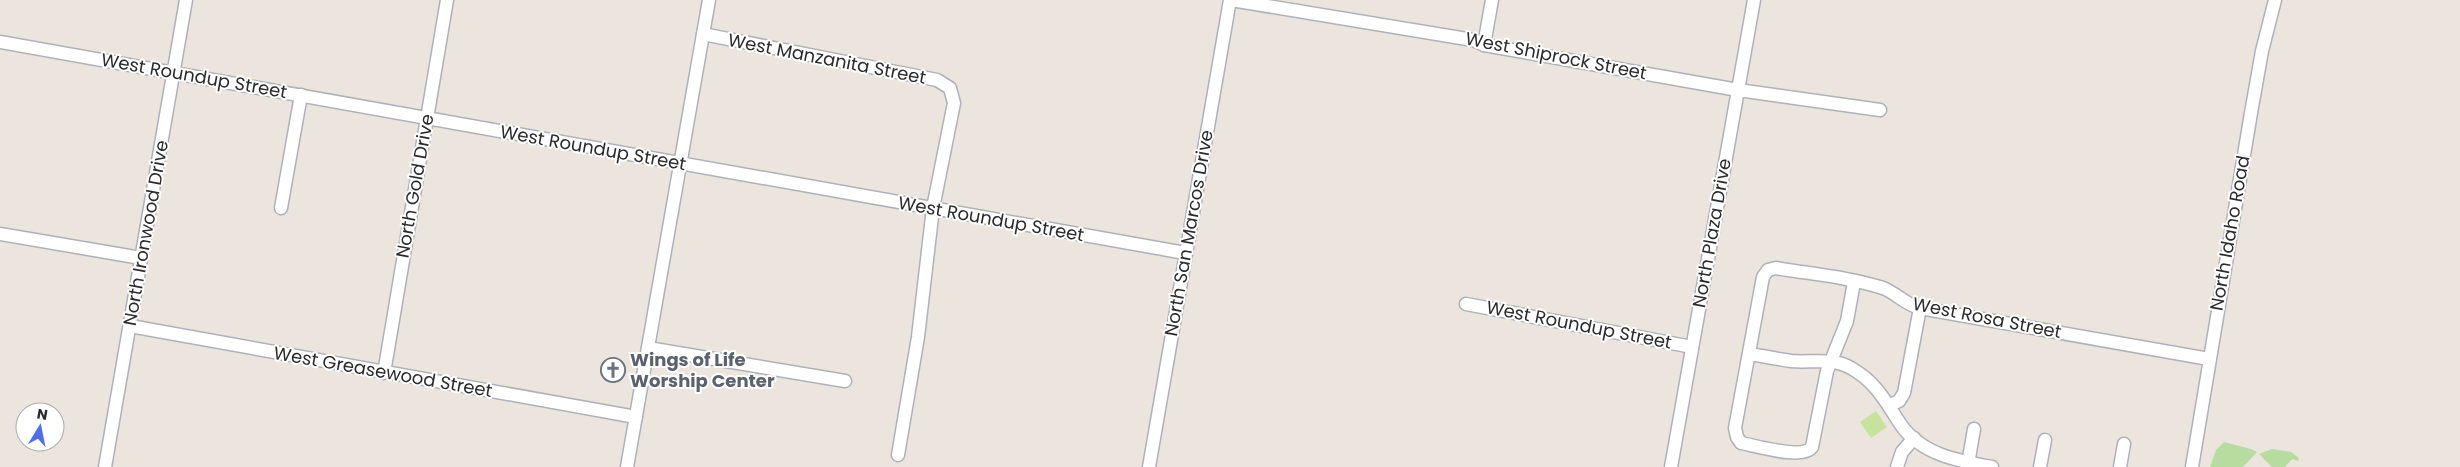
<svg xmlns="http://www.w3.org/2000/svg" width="2460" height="467" font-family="Poppins,sans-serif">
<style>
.green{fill:#b6dca0}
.pitch{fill:#c6e29d}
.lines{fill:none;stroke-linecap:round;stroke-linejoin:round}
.minor-casing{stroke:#afb1ba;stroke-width:15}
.minor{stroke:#fff;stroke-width:12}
.labels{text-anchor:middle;stroke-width:4;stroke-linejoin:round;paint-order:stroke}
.street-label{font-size:18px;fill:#2b2b2b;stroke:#fff}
.worship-label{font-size:18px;font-weight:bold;fill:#5b616d;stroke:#fff;text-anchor:start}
</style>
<rect width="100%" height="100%" fill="#ebe5de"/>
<!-- green -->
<g class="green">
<path d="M2224,442l27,7 6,3 -14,15h-33l6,-17z"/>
<path d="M2272,449l19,3 8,6 -1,3 -6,-2 -7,8h-13l-13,-13z"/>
</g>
<!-- pitch -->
<path class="pitch" d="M1876,411l11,16 -16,11 -11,-16z"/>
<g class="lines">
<defs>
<g id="minor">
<path d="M1231,0l242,40 11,5 254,45 142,20"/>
<path d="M703,34l234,46 13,8 4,15 -21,105 -15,129 -20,118"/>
<path d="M0,42l1185,211"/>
<path d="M1484,45l8,-45"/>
<path d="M281,208l20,-113"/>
<path d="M0,234l141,24"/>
<path d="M1854,282l-7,39 -20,50 -15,76c-9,13 -55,-1 -71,-4l-4,-6 -2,-9 28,-151 5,-7 8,-2c35,6 73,9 107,20 13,5 23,17 37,20l289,51"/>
<path d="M1466,304l226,43"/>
<path d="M130,326l506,91"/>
<path d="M648,348l197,33"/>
<path d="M1749,354c14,2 28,5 42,7 20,2 42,-4 60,7 25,14 35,34 50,57 21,30 58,36 91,42"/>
<path d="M384,373l63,-373"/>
<path d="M1890,405l9,-4 5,-8 16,-85"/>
<path d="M105,467l81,-467"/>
<path d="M627,467l82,-467"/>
<path d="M1149,467l81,-467"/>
<path d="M1671,467l83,-467"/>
<path d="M1897,467l5,-15 12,-14"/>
<path d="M1970,467l-1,-9 5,-29"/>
<path d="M2040,467l5,-27"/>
<path d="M2120,467l4,-23"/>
<path d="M2192,467l59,-354 11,-62 13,-51"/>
</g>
</defs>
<!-- minor casing -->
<use href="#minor" class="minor-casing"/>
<!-- minor -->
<use href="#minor" class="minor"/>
</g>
<!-- icons -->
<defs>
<symbol id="church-ring" viewBox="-11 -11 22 22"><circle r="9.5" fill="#fff" stroke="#6b7280" stroke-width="1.5"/><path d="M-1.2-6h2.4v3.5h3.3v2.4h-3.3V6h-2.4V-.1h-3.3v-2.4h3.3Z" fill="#6b7280"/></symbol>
</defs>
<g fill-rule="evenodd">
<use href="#church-ring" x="599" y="356" width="28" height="28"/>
</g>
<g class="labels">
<!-- street labels -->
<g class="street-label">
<text transform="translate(1556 56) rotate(11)" y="6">West Shiprock Street</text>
<text transform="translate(827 59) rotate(11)" y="6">West Manzanita Street</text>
<text transform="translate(194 76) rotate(10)" y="6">West Roundup Street</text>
<text transform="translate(593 148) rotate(10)" y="6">West Roundup Street</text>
<text transform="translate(415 186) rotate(-80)" y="6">North Gold Drive</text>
<text transform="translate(991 219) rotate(10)" y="6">West Roundup Street</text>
<text transform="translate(146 233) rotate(-80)" y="6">North Ironwood Drive</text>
<text transform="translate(1189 233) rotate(-80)" y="6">North San Marcos Drive</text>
<text transform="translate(1712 233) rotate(-80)" y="6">North Plaza Drive</text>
<text transform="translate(2230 233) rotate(-80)" y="6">North Idaho Road</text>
<text transform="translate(1987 318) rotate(11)" y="6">West Rosa Street</text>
<text transform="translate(1579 325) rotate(11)" y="6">West Roundup Street</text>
<text transform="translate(383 372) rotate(10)" y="6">West Greasewood Street</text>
</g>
<!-- worship labels -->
<g class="worship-label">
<text x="630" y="366">Wings of Life<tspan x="630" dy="21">Worship Center</tspan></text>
</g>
</g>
<!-- north arrow -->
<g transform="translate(40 427) rotate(10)"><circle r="24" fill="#ffffff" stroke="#aaaaaa"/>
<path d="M0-4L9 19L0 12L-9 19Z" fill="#4f6ee8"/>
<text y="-8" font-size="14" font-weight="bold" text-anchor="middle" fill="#2b2b2b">N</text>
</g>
</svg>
